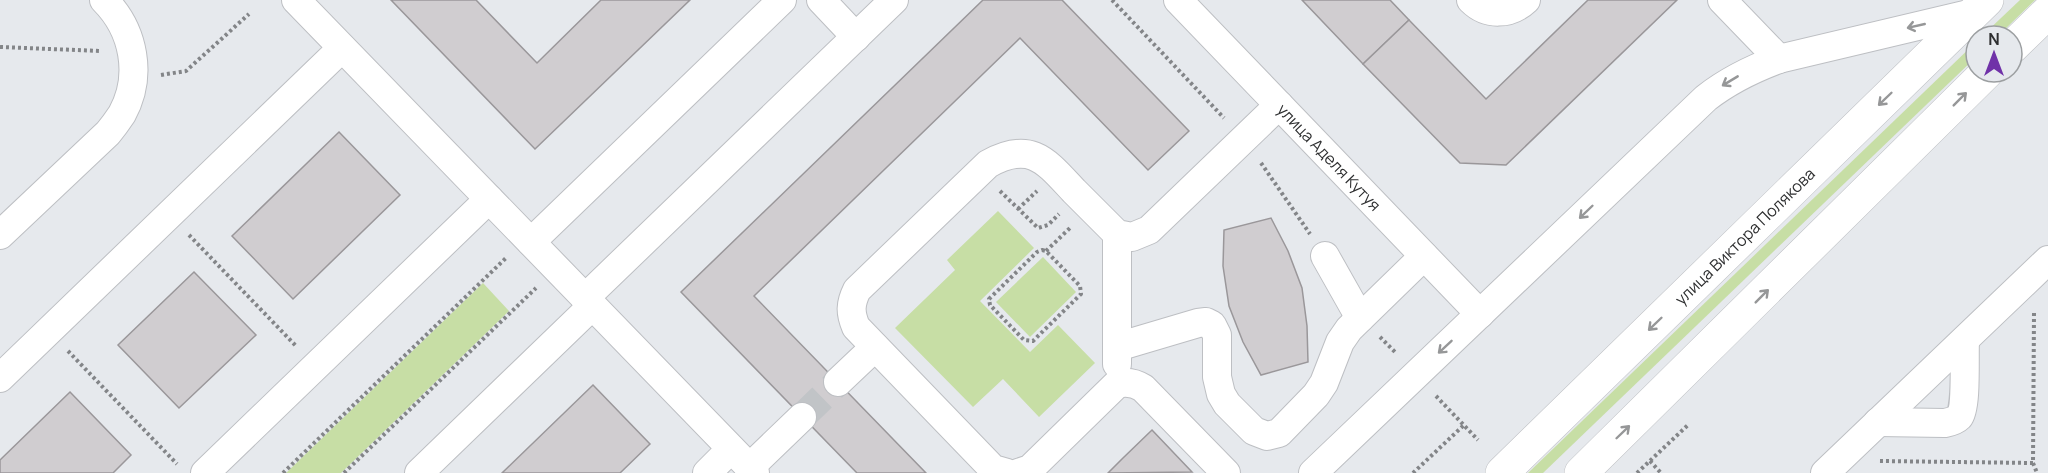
<svg xmlns="http://www.w3.org/2000/svg" width="2048" height="473" font-family="Manrope,sans-serif">
<style>
.green{fill:#c7dea5}
.building{fill:#d0cdd0;stroke:#9a979a;stroke-width:1.5}
.lines{fill:none;stroke-linecap:round;stroke-linejoin:round}
.minor-tunnel{stroke:#c1c4c7;stroke-width:28;stroke-dasharray:28 14;stroke-linecap:butt}
.minor-casing{stroke:#bdbfc3;stroke-width:30}
.major-casing{stroke:#bdbfc3;stroke-width:34}
.path{stroke:#838588;stroke-width:4;stroke-dasharray:3 3;stroke-linecap:butt}
.minor{stroke:#fff;stroke-width:28}
.major{stroke:#fff;stroke-width:33}
.oneway{stroke:#969798}
.labels{text-anchor:middle;stroke-width:5;stroke-linejoin:round;paint-order:stroke}
.street-label{font-size:16px;fill:#2e2f30;stroke:#e6e9ed}
</style>
<rect width="100%" height="100%" fill="#e6e9ed"/>
<!-- green -->
<g class="green">
<path d="M2020,0h15l-37,36h-16z"/>
<path d="M1976,42v15l-433,416h-15z"/>
<path d="M998,211l36,37 -54,53 50,51 28,-27 37,38 -56,54 -36,-38 -30,28 -78,-79 60,-58 -8,-10z"/>
<path d="M1043,257l33,35 -46,45 -34,-35z"/>
<path d="M483,283l26,28 -168,162h-55z"/>
</g>
<!-- building -->
<g class="building">
<path d="M391,0h85l61,63 64,-63h89l-155,149z"/>
<path d="M983,0h79l127,131 -41,39 -128,-132 -266,258 172,177h-69l-176,-181z"/>
<path d="M1302,0h88l19,20 -46,44z"/>
<path d="M1588,0h89l-171,165 -46,-2 -97,-99 46,-44 77,79z"/>
<path d="M339,132l61,63 -107,104 -61,-63z"/>
<path d="M1271,218l17,33 14,37 5,38 1,36 -47,13 -18,-33 -14,-36 -6,-40 1,-36z"/>
<path d="M194,272l62,63 -77,73 -61,-63z"/>
<path d="M593,385l57,59 -30,29h-118z"/>
<path d="M70,392l61,63 -18,18h-113v-13z"/>
<path d="M1152,430l40,42 -84,1 15,-15z"/>
</g>
<g class="lines">
<!-- minor-tunnel -->
<path class="minor-tunnel" d="M802,417l36,-35"/>
<defs>
<g id="minor">
<path d="M296,0l459,473"/>
<path d="M821,0l35,37"/>
<path id="s1" d="M1178,0l302,314"/>
<path d="M1471,0c16,16 39,15 55,0"/>
<path d="M1722,0l57,59"/>
<path d="M1117,234v130"/>
<path d="M0,235l108,-102c5,-6 10,-13 14,-19 21,-38 12,-84 -18,-114"/>
<path d="M531,242l251,-242"/>
<path d="M1325,256l35,62"/>
<path d="M585,298l309,-298"/>
<path d="M1117,347l81,-24 8,-1 6,3 5,10v42l4,17 6,10 27,27 13,5 12,-3 37,-38 8,-12 16,-41 9,-13 75,-73"/>
<path d="M0,378l342,-330"/>
<path d="M838,382l37,-35"/>
<path d="M1878,422l67,1c5,-1 10,-2 14,-6 8,-9 5,-62 6,-77"/>
<path d="M749,468l53,-51"/>
<path d="M205,473l284,-274"/>
<path d="M419,473l173,-167"/>
<path d="M707,473l24,-24"/>
<path d="M1007,473l-14,-4 -137,-142c-6,-14 -6,-23 1,-37l131,-126c43,-24 58,-3 86,27 15,15 29,29 43,43l15,3 17,-7 130,-125"/>
<path d="M1018,473l12,-4 87,-85c10,-3 18,-1 26,4l83,85"/>
<path d="M1313,473l393,-375c23,-18 46,-29 73,-39l194,-46"/>
<path d="M1825,473l223,-213"/>
</g>
<g id="major">
<path d="M2012,47l36,-35"/>
<path id="s2" d="M1502,473l485,-473"/>
<path d="M1581,473l406,-401"/>
</g>
</defs>
<!-- minor casing -->
<use href="#minor" class="minor-casing"/>
<!-- major casing -->
<use href="#major" class="major-casing"/>
<!-- path -->
<g class="path">
<path d="M1112,0l112,118"/>
<path d="M0,47l101,4"/>
<path d="M161,75l25,-4 63,-57"/>
<path d="M1261,163l49,71"/>
<path d="M1000,191l38,37 10,-3 11,-11"/>
<path d="M1018,209l19,-18"/>
<path d="M189,235l107,111"/>
<path d="M1042,250l4,1 34,35 1,8 -48,47 -9,-1 -34,-35 -1,-6 48,-47z"/>
<path d="M1046,251l25,-24"/>
<path d="M2034,313l-1,150 4,10"/>
<path d="M1380,337l16,16"/>
<path d="M68,351l109,113"/>
<path d="M1436,396l42,44"/>
<path d="M1650,461l11,12"/>
<path d="M1880,461l153,2"/>
<path d="M283,473l224,-216"/>
<path d="M344,473l192,-185"/>
<path d="M1413,473l51,-48"/>
<path d="M1637,473l52,-49"/>
</g>
<!-- minor -->
<use href="#minor" class="minor"/>
<!-- major -->
<use href="#major" class="major"/>
</g>
<!-- one-way arrows -->
<defs><path id="oneway-shaft" d="M-6 0H5M1.5-3L5.5 0L1.5 3" fill="none" stroke-width="1.6" stroke-linecap="round" stroke-linejoin="round" transform="scale(1.5)"/></defs>
<g class="oneway">
<use href="#oneway-shaft" transform="translate(1916 26) rotate(167)"/>
<use href="#oneway-shaft" transform="translate(1730 81) rotate(149)"/>
<use href="#oneway-shaft" transform="translate(1885 99) rotate(136)"/>
<use href="#oneway-shaft" transform="translate(1960 99) rotate(-45)"/>
<use href="#oneway-shaft" transform="translate(1586 212) rotate(136)"/>
<use href="#oneway-shaft" transform="translate(1762 296) rotate(-45)"/>
<use href="#oneway-shaft" transform="translate(1655 324) rotate(136)"/>
<use href="#oneway-shaft" transform="translate(1445 347) rotate(137)"/>
<use href="#oneway-shaft" transform="translate(1623 432) rotate(-44)"/>
</g>
<g class="labels">
<!-- street labels -->
<g class="street-label">
<text dy="6" stroke="none"><textPath href="#s1" startOffset="218">улица Аделя Кутуя</textPath></text>
<text dy="6" stroke="none"><textPath href="#s2" startOffset="339">улица Виктора Полякова</textPath></text>
</g>
</g>
<!-- north arrow -->
<g transform="translate(1994 54)"><circle r="28" fill="#e6e9ed" stroke="#9c9fa1" stroke-width="1.5"/>
<path d="M0-4.5L10 22L0 15L-10 22Z" fill="#7032a8"/>
<text y="-9" font-size="16" font-weight="bold" text-anchor="middle" fill="#2e2f30">N</text>
</g>
</svg>
